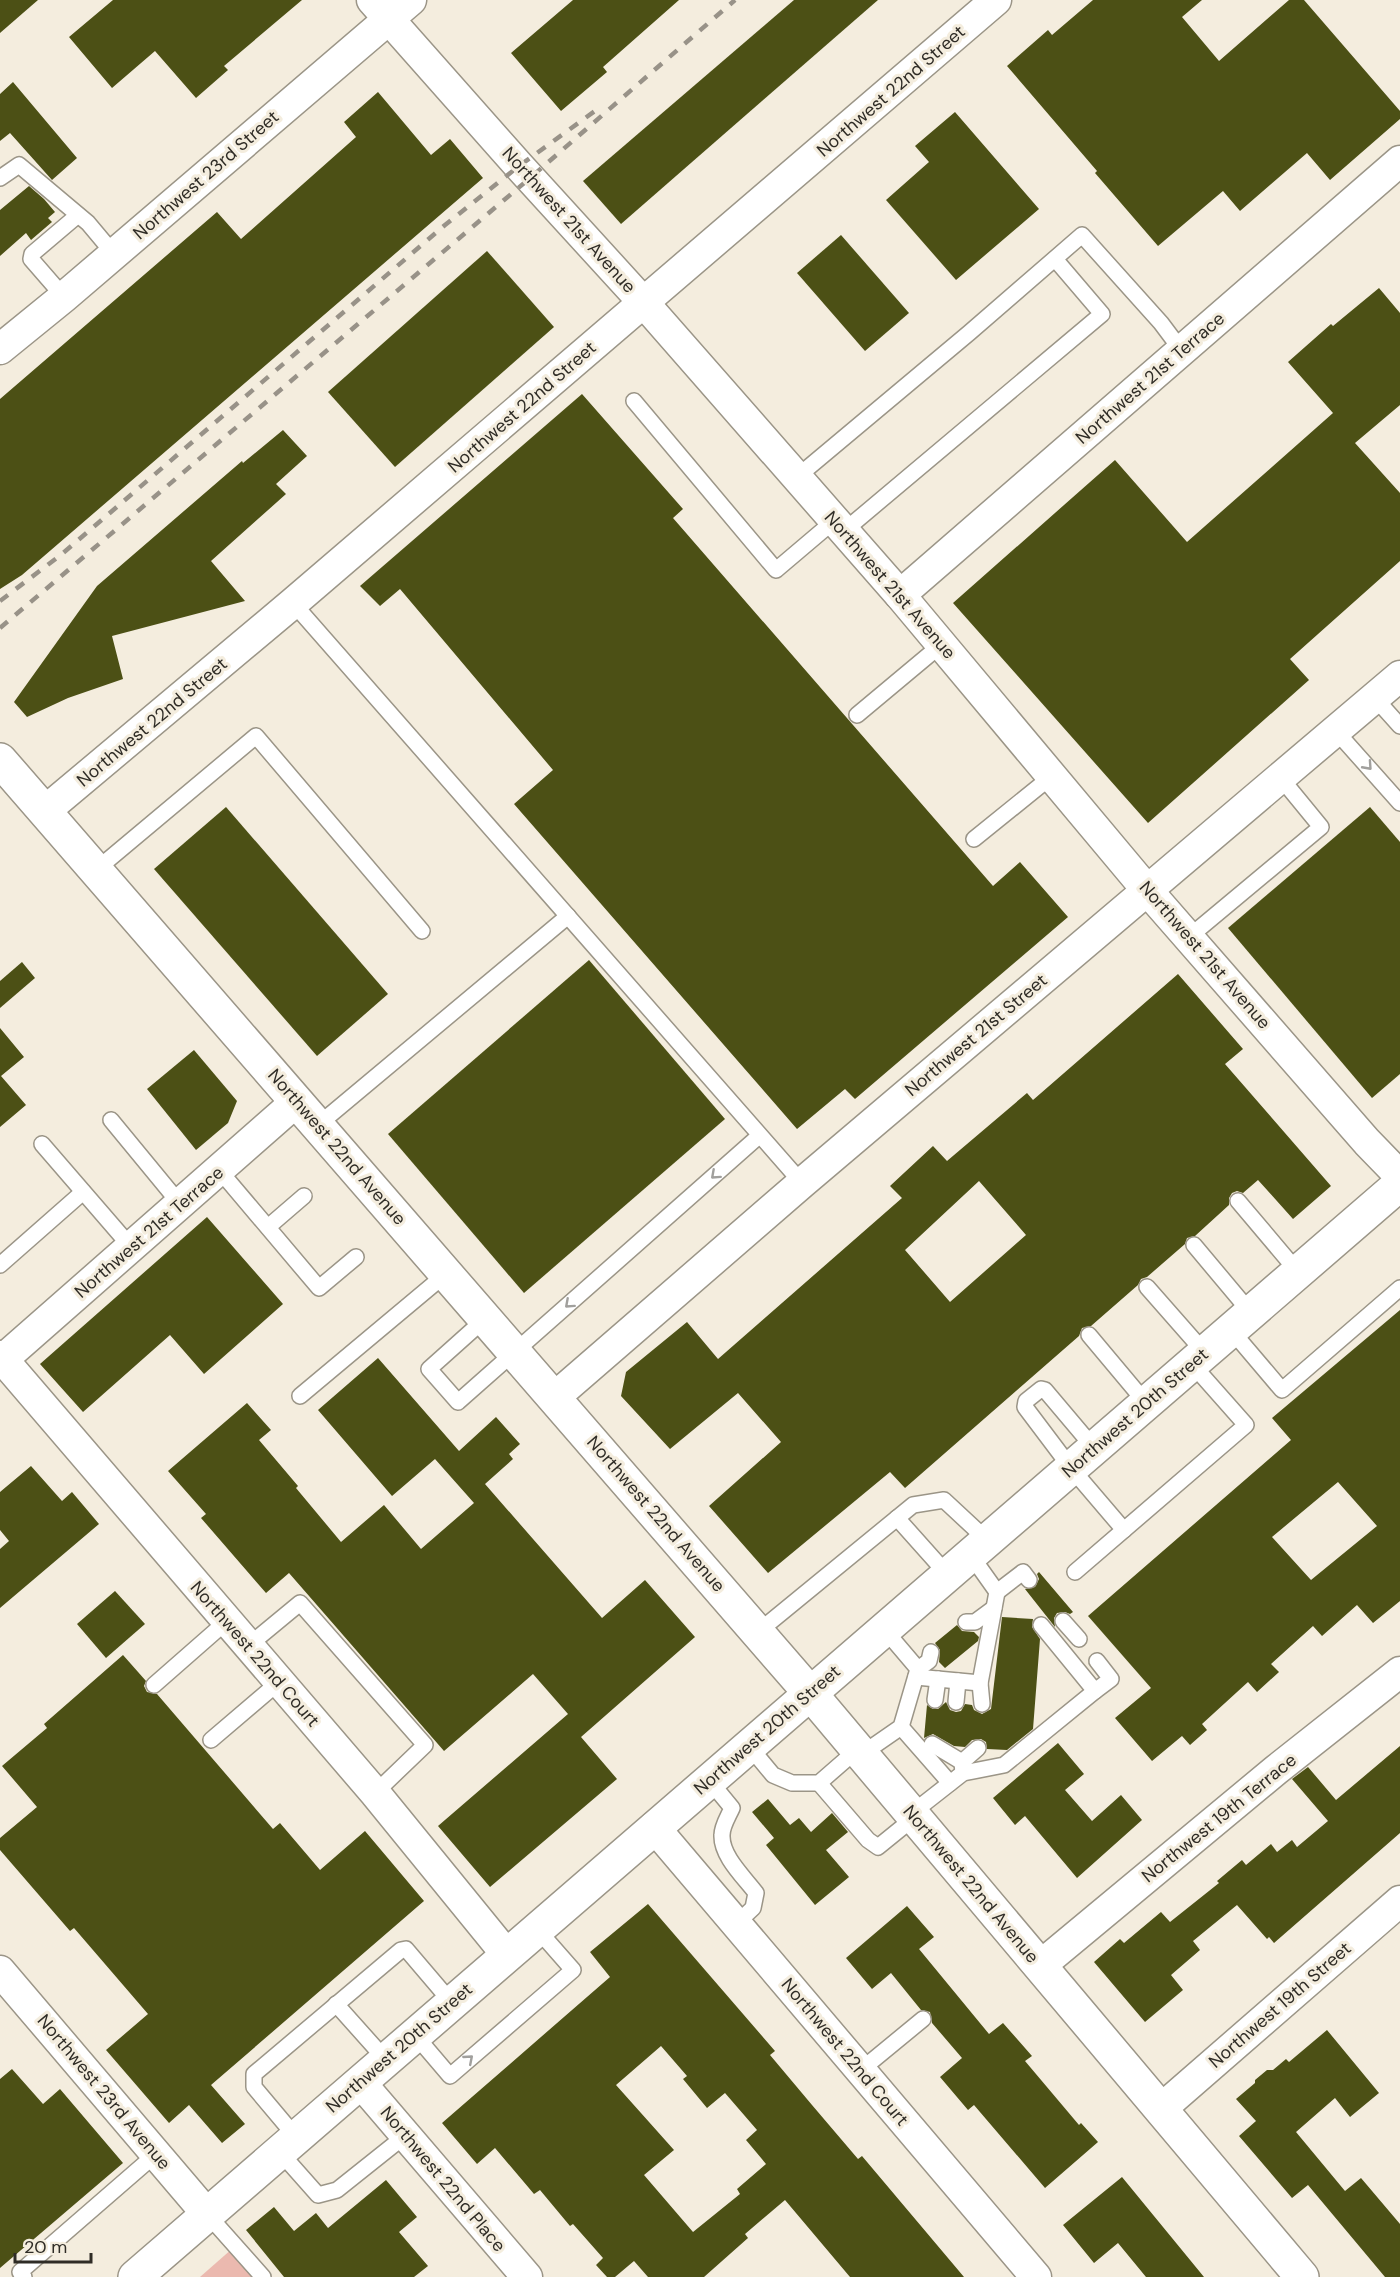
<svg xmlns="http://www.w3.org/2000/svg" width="1400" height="2277" font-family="'DM Sans',sans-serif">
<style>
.green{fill:#ebb9af}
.building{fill:#4c5015;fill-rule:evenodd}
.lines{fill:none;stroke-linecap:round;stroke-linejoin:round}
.service-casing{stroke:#9b9587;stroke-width:18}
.minor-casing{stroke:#9b9587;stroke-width:33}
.secondary-casing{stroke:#9b9587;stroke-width:36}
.service{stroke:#fff;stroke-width:15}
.minor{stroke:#fff;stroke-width:30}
.secondary{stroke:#fff;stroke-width:33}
.rail{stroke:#989288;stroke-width:4.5;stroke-dasharray:10 10;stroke-linecap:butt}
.oneway{stroke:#a1a09d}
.labels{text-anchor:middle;stroke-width:6;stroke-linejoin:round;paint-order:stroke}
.street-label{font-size:18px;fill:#2f2c26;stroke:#f4edde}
</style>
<rect width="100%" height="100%" fill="#f4edde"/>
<!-- green -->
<path class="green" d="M233,2248l24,29h-57z"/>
<!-- building -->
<g class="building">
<path d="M0,0h38l-38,33z"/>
<path d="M113,0h189l-78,66 4,4 -32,28 -41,-47 -43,37 -43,-51z"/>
<path d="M573,0h106l-76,67 4,5 -46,39 -50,-58z"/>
<path d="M794,0h84l-257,224 -38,-43z"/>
<path d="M1093,0h109l-20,17 37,44 70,-61h15l96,111v8l-70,61 -23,-27 -67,58 -17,-20 -65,55 -63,-73 2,-2 -90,-105 41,-36 4,5z"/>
<path d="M13,82l64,76 -25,22 -42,-47 -10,8v-47z"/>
<path d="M378,92l53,63 19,-16 33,39 -461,397 -22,14v-190l217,-187 24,27 115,-102 -12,-15z"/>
<path d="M955,112l84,97 -83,71 -70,-80 43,-38 -14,-16z"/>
<path d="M29,186l15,13 11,13 -7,6 4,4 -21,18 -5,-7 -26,23v-46z"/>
<path d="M841,235l68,78 -44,38 -68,-78z"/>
<path d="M487,251l67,76 -159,140 -67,-75z"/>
<path d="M1379,288l21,25v92l-45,38 45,50v68l-110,98 19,21 -161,143 -195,-220 162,-143 72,82 146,-129 -45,-51 43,-38 2,2z"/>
<path d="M582,394l101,115 -10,9 320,368 27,-24 48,55 -213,182 -10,-10 -48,40 -283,-325 39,-34 -153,-181 -20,17 -20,-20z"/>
<path d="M283,430l24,26 -31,28 10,10 -75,67 34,40 -133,35 11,43 -55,19 -41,19 -13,-15 83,-116 145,-125 1,2z"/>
<path d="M226,807l162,187 -71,62 -163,-187z"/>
<path d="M1370,807l30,35v232l-28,24 -144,-170z"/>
<path d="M589,960l136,159 -201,174 -136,-159z"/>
<path d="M22,962l13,16 -35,30v-27z"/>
<path d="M1178,974l65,75 -18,15 106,122 -38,33 -35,-39 -15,13 -6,-2 -5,2 -3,5v7l-34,31 -8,2 -2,6 -38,33 -6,2 -3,6 -47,41 -9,2 -3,8 -174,152 -15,-16 -122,101 -59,-67 72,-64 -43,-49 -68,56 -49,-53 5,-24 61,-50 31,37 184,-161 -12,-12 43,-40 14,15 80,-68 6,7zM979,1181l47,54 -76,67 -45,-52z"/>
<path d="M0,1028l24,29 -23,19 25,29 -26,22z"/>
<path d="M194,1050l43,51 -9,22 -32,27 -49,-61z"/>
<path d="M207,1217l76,87 -79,70 -34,-39 -87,77 -43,-48z"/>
<path d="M1400,1310v291l-27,22 -16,-18 -35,31 -9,-10 -42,38 8,8 -22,20 -9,-10 -46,42 5,6 -17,15 -8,-9 -30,25 -37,-43 36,-30 -63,-72 203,-176 -19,-22zM1338,1482l39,44 -66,54 -39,-43z"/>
<path d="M378,1358l81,93 37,-34 24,27 -11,10 4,5 -28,25 117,134 43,-38 50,57 -114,100 36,42 -127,108 -52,-61 130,-112 -35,-40 -89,77 -155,-178 -23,20 -65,-75 5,-4 -38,-43 79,-68 24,27 -12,10 39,46 -2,2 45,54 43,-37 37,44 53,-46 -39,-44 -43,37 -74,-86z"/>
<path d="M31,1466l31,35 10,-9 27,32 -99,84v-59l9,-8 -9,-11v-38z"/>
<path d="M1039,1572l34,40 -3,2 -5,-2 -8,1 -3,5 1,9 -30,-38 10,-2 4,-8 -2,-5z"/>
<path d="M115,1591l30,33 -39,34 -29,-34z"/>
<path d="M1002,1617l31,2 -1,8 8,12 -7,90 -26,21 -20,-1 -1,-7 -5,-3 -9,1 -7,7 -11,-1 -21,-12 -9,4 3,-33 6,4h5l8,-7 4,8 6,2 5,-1 4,-7 7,1 2,5 8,4 9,-5z"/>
<path d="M957,1625l5,6 12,1 5,5 -1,4 -33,27 -6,-6 1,-12 -5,-7z"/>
<path d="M123,1655l23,26 -2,5 3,6 10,2 116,135 7,-6 40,47 45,-39 59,70 -213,184 34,39 -23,19 -33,-38 -20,18 -63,-73 42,-36 -74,-86 -4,3 -70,-81v-12l37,-31 -35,-41 45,-38 -3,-4z"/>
<path d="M1058,1743l26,31 -19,16 27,31 29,-26 21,25 -65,58 -52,-62 -10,9 -22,-27z"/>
<path d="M1400,1746v87l-126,110 -5,-6 -2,2 -30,-34 -44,36 7,9 -29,25 12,15 -38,32 -51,-60 26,-23 4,4 37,-31 9,10 49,-39 -2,-2 25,-21 4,5 25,-21 6,8 15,-12 5,7 31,-26 -36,-42 16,-12 28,33z"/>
<path d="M768,1799l22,26 9,-7 12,14 21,-19 16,19 -22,18 23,27 -34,28 -49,-60 8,-7 -22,-26z"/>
<path d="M648,1904l127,147 -5,4 42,50 46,54 4,-3 102,121h-114l-65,-77 -40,34 3,4 -44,39h-56l-14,-16 -19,16h-8l-11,-12 7,-7 -30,-34 -3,2 -30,-36 -6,4 -39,-46 -18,16 -35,-41 168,-146 -20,-25zM661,2046l26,30 -4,3 24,29 18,-15 32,37 -11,10 20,24 -29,25 3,5 -47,38 -49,-57 30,-25 -58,-65z"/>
<path d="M907,1906l27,31 -15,12 70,85 14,-11 29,33 -7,5 54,64 2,-2 17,19 -53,46 -71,-83 -6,5 -28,-33 22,-19 -30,-35 -2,-11 -9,-2 -30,-37 -19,16 -26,-31z"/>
<path d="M1327,2030l52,63 -29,24 -15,-19 -39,34 49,59 16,-13 39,46v53h-15l-77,-92 -16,13 -53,-62 17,-15 -20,-22 19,-16v-3l12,-10h6l13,-11 3,3z"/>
<path d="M12,2069l31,35 17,-15 63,74 -123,105v-189z"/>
<path d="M1122,2177l82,100h-58l-28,-34 -24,20 -31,-38z"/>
<path d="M386,2180l31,37 -18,15 29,34 -14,11h-130l-38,-47 28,-23 20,24 22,-18 12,15z"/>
</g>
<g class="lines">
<defs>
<g id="service">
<path d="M0,178l19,-13 69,58 26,31"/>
<path d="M64,297l-33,-38 1,-5 46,-39"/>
<path d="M634,401l142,169 59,-50"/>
<path d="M797,477l172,-144 113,-98 79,88 21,28"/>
<path d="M844,531l258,-217 -47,-55"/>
<path d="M293,603l509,580"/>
<path d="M1374,697l26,29"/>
<path d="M857,715l85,-71"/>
<path d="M1335,730l65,73"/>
<path d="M974,839l78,-63"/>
<path d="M96,870l160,-134 166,195"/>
<path d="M1189,937l132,-110 -41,-50"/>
<path d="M111,1120l70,85"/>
<path d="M318,1125l250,-209"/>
<path d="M42,1144l89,103"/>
<path d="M220,1171l99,117 37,-31"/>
<path d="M1238,1201l60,71"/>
<path d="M268,1227l36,-31"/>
<path d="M1194,1245l57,68"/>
<path d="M0,1265l83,-73"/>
<path d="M1147,1287l58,66"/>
<path d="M486,1318l-57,51 29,33 301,-266"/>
<path d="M1231,1330l51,60 118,-102"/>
<path d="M1089,1335l57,68"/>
<path d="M300,1396l147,-123"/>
<path d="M1094,1448l-49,-58 -4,-1 -15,12 -1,6 46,61 53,62"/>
<path d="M897,1518l50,56"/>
<path d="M1075,1572l171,-147 -54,-61"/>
<path d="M997,1592l26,-20 6,8"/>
<path d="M1063,1621l16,18"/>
<path d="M966,1622h9l19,-14"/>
<path d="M758,1632l155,-127 31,-5 43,40"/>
<path d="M248,1646l52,-43 125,142 -50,48"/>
<path d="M918,1669l11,-8 2,-9"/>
<path d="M916,1677l64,6 17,-91 -27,-38"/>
<path d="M980,1683l2,21"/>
<path d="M154,1685l73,-64"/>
<path d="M1095,1691l16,-12 -14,-18"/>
<path d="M935,1700l3,-21"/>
<path d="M956,1702l2,-21"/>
<path d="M901,1727l49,56"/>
<path d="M211,1740l68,-58"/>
<path d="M932,1744l30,18"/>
<path d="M749,1746l24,29 19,8h27l39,-34"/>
<path d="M862,1754l39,-27 17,-58 -34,-40"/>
<path d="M963,1773l-1,-11 16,-14"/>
<path d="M709,1780l23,28c-4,9 -10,18 -10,27 -1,21 22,42 34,58l-3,15 -17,16"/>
<path d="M819,1783l49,57 10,7 37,-30"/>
<path d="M912,1813l51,-40 41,-8 91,-74 -54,-66"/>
<path d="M336,2004l50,56"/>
<path d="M415,2035l35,41 123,-106 -36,-41"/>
<path d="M861,2070l62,-51"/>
<path d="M296,2137l-42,-50v-13l147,-124 5,-1 46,54"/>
<path d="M279,2151l39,44 19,-5 69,-55"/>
<path d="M207,2214l56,63"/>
<path d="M24,2277l-4,-5 136,-118"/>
</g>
<g id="minor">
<path d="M372,0l147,166 125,137 256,292 247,295 220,252 33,34"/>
<path d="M0,349l64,-52 347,-297"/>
<path d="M900,595l500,-434"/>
<path d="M45,811l248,-208 703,-603"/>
<path d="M0,1356l375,437 132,162"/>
<path d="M0,1362l297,-261"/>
<path d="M555,1397l247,-214 598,-507"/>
<path d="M654,1827l382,450"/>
<path d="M1040,1966l236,-196 124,-98"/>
<path d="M0,1971l207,243"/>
<path d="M360,2082l167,195"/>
<path d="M1161,2109l239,-208"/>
</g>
<g id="secondary">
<path d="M0,760l810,933 492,584"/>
<path d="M135,2277l1265,-1093"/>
</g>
</defs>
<!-- service casing -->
<use href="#service" class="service-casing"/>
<!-- minor casing -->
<use href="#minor" class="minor-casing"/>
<!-- secondary casing -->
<use href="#secondary" class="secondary-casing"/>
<!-- service -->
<use href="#service" class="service"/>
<!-- minor -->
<use href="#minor" class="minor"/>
<!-- secondary -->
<use href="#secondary" class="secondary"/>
<!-- rail -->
<g class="rail">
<path d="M0,601l62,-47 383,-329 74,-59 80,-58"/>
<path d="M0,628l530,-450 205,-178"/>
</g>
</g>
<!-- one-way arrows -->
<defs><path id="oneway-chevron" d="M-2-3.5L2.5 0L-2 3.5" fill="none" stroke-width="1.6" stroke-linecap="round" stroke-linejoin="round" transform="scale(1.5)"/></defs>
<g class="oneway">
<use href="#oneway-chevron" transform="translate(1368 766) rotate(48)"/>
<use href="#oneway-chevron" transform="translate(715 1175) rotate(138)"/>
<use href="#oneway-chevron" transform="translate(569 1304) rotate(138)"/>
<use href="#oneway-chevron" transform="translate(469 2059) rotate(-41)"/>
</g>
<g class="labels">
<!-- street labels -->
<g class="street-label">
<text transform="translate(891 91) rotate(-41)" y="6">Northwest 22nd Street</text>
<text transform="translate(206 175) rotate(-41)" y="6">Northwest 23rd Street</text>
<text transform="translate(569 220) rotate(48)" y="6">Northwest 21st Avenue</text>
<text transform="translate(1150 378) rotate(-41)" y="6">Northwest 21st Terrace</text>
<text transform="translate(522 407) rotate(-41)" y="6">Northwest 22nd Street</text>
<text transform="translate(890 585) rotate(49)" y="6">Northwest 21st Avenue</text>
<text transform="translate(152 722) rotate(-40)" y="6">Northwest 22nd Street</text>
<text transform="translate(1205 955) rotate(49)" y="6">Northwest 21st Avenue</text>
<text transform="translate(976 1035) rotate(-40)" y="6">Northwest 21st Street</text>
<text transform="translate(337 1147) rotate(49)" y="6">Northwest 22nd Avenue</text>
<text transform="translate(149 1232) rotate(-41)" y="6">Northwest 21st Terrace</text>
<text transform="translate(1135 1413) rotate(-41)" y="6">Northwest 20th Street</text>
<text transform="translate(656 1514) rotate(49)" y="6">Northwest 22nd Avenue</text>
<text transform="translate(255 1654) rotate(49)" y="6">Northwest 22nd Court</text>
<text transform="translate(767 1730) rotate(-41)" y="6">Northwest 20th Street</text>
<text transform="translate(1219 1818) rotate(-39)" y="6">Northwest 19th Terrace</text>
<text transform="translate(971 1884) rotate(50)" y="6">Northwest 22nd Avenue</text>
<text transform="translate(1280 2005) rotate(-41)" y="6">Northwest 19th Street</text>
<text transform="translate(399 2048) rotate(-41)" y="6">Northwest 20th Street</text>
<text transform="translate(845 2052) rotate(50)" y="6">Northwest 22nd Court</text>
<text transform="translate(104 2092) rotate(50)" y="6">Northwest 23rd Avenue</text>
<text transform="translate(443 2179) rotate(50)" y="6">Northwest 22nd Place</text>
</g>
</g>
<!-- scale -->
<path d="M15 2253v9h76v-9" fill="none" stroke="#2f2c26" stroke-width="3"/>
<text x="24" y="2253" font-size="18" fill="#2f2c26" stroke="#f4edde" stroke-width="4.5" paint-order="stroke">20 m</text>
</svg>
